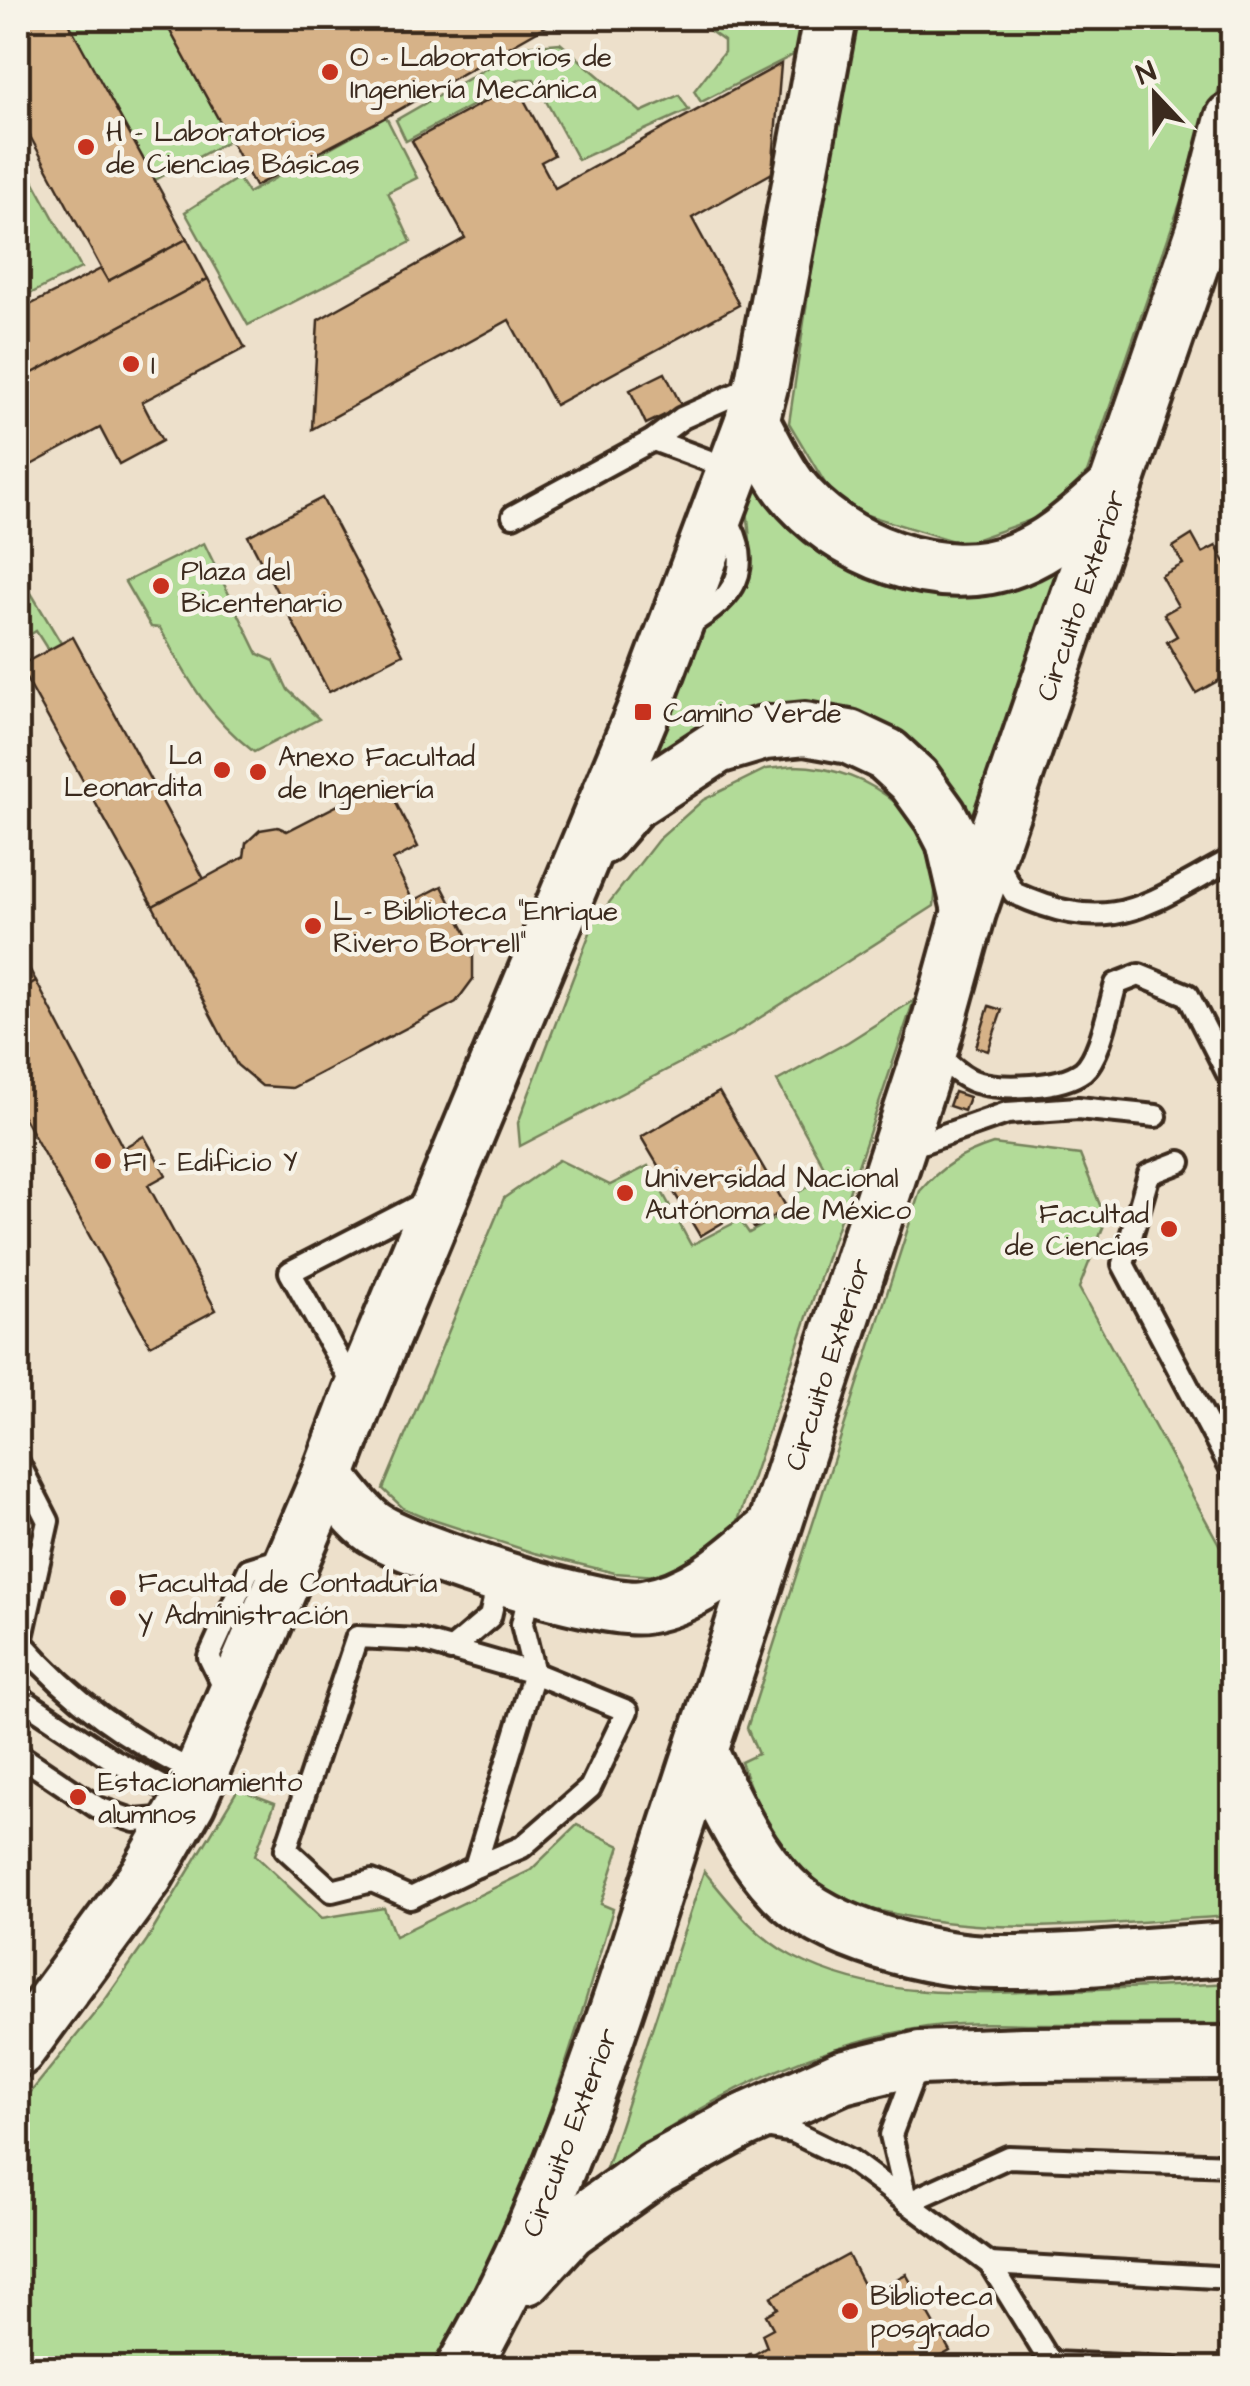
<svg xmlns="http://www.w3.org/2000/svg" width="1250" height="2386" font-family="'Architects Daughter',sans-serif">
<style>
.built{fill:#ede0cb}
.green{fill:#b2db98;stroke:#76825b;stroke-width:2.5}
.building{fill:#d6b288;stroke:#3b2a1e;stroke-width:2.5}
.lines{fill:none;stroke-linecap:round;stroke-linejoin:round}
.lane-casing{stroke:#3b2a1e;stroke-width:28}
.secondary-casing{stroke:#3b2a1e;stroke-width:60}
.lane{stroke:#f7f3e8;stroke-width:20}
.secondary{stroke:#f7f3e8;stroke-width:52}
.poi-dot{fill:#c8321e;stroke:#f7f3e8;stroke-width:4}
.labels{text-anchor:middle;stroke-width:9;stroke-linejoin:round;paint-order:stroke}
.poi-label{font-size:28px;fill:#3b2a1e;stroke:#f7f3e8;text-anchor:start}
.street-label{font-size:28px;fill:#3b2a1e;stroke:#f7f3e8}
</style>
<rect width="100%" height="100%" fill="#f7f3e8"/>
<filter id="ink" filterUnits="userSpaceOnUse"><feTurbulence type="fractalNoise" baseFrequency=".01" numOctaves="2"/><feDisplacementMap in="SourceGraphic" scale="20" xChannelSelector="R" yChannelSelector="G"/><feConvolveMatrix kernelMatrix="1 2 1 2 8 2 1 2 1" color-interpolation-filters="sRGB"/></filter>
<g filter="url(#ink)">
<!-- built -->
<rect class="built" x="18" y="18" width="1214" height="2350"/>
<!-- green -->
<g class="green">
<path d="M78,18h85l67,122 -75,40 -87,-157z"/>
<path d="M692,18h106l1,34 -98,50 -7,-11 30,-39v-11z"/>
<path d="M849,18h383v27l-19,63 -126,365 -42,42 -82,29 -113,-34 -24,-25 -37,-62z"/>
<path d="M560,43l81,69 38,-17 10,15 -111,50 -44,-81h-13l-115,62 -10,-21 129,-74z"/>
<path d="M386,117l31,61 -29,14 23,50 -163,83 -63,-113 53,-34 10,15z"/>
<path d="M18,153l63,115 -63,32z"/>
<path d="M752,472l22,36 26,30 39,20 222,6 -67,194 -18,66c-40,-64 -61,-75 -126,-109l-225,74 65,-148 46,-44 16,-33 -4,-46 -6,-24z"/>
<path d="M204,543l54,111 16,7 14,29 31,29 -65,33c-49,-39 -65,-71 -94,-124l-9,-1 -26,-45z"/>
<path d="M25,583l36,60 -13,7 -12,-19 -18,11v-55z"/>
<path d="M794,766c78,1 151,55 140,140l-204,131 -210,109 -2,-23 76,-201 64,-82 45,-40 63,-31z"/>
<path d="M914,1000l-179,530 -50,40 -29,6 -41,-3 -81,-20 -107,-35 -24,-10 -20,-19 121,-291 55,-38 51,25 38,-19 43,79 49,-25 9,13 49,-27 -5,-11 36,-19 -52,-95 71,-39z"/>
<path d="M993,1144l87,11 26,65 -27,68 153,280v348c-111,6 -227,22 -337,-2 -15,-4 -31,-5 -45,-11 -21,-8 -41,-23 -56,-39 -27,-28 -40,-66 -53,-102l17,-8 -11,-26 173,-537c22,-25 42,-37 73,-47z"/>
<path d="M238,1789l37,14 -20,52 67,63 62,-10 11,28 136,-66 46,-45 43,21 -19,58 12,5c-47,157 -93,320 -183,459h-412v-260l85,-105 44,-63z"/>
<path d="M704,1871c26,32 51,65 88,85 84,45 187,38 279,34 54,-2 108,-4 161,-7v41c-61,0 -122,0 -183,0 -40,0 -82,-3 -122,3 -121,18 -227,74 -323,147z"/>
</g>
<!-- building -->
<g class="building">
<path d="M18,18h48l121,221 -79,42 -90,-167z"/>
<path d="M163,18h379l4,8 -160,91 -131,69z"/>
<path d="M781,64l-9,109 -80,45 47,87 -184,100 -46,-85 -197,109 6,-109 147,-82 -53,-97 104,-56 38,70 -13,7 14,26z"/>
<path d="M187,239l21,40 -180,97 -10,-22v-43l83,-42 7,12z"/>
<path d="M208,279l37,69 -103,54 20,39 -43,23 -19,-36 -82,44v-91z"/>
<path d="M665,373l17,34 -36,17 -16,-34z"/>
<path d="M322,498l81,156 -74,38 -81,-156z"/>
<path d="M1192,535l10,18 14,-7 16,29v98l-36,20 -29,-51 10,-6 -13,-22 14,-8 -17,-30 22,-12 -10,-17z"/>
<path d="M73,637l131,242 -51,27 -134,-240z"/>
<path d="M385,781l33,66 -25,13 20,41 29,-15 31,60v33l-17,23 -164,86 -30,-2 -25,-21 -84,-159 91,-49 2,-14 14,-13 18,-3 9,4z"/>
<path d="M18,948l18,33 -18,10z"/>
<path d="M36,981l87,167 21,-12 22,39 -18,10 68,125 -66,35 -132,-238v-116z"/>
<path d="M989,1006l13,4 -14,41 -12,-4z"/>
<path d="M719,1092l68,116 -33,20 -10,-18 -44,26 -59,-99z"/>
<path d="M954,1092l15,5 -5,14 -15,-5z"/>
<path d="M848,2255l20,39 38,-20 44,77 -30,17h-157l-8,-14 12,-7 -5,-13 11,-6 -7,-13 12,-7 -7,-11z"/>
<path d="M750,2354l8,14h-35z"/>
</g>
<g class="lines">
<defs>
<g id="lane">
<path d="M653,440l78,29"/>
<path d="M513,516l140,-76 29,-22 74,-33"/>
<path d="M687,626c48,-28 69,-57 39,-109"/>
<path d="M996,860l18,33c100,46 132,11 218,-34"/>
<path d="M932,1050c13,11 28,27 44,32 27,8 84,6 107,-11 18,-15 26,-65 33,-87l23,-9 49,20 44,87"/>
<path d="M904,1149l103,-36 71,-5 78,8"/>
<path d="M1180,1162l-31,12 -26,90 109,206"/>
<path d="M356,1390l-66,-118 138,-71"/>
<path d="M18,1462l30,59 -27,121c51,59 107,98 177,132"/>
<path d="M451,1650l39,-33 9,-39"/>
<path d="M18,1696l94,63 77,42"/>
<path d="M228,1696l-19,-39 40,-88 39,-12"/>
<path d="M18,1754l80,54 37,13 36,-3"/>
<path d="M475,1867l47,-20 68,-59 37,-77 -93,-38 -115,-33 -62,-3 -71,212 46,42 40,-10 39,17 64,-31 59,-194 -12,-49 9,-38"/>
<path d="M759,2126l34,6 57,28 140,104 64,104"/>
<path d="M907,2203l101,-46 224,8"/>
<path d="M907,2203l-16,-68 26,-69"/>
<path d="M990,2264l242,14"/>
<path d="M1051,2363l120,5"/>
</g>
<g id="secondary">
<path d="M752,421c12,21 23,46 38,66 48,63 152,103 227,72 39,-15 68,-45 99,-72"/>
<path d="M601,838l29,-34 87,-57 47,-14 41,-4 44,8 38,18 27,25 26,36 13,25 16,69"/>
<path d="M328,1477c14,17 28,38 46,51 38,25 228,86 270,79 53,-9 90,-45 129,-78"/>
<path d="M701,1753c24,48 44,97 82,136 44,46 150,73 213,73 78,1 158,-9 236,-13"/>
<path d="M18,2050l128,-174 43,-75 139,-324 31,-82 284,-683 109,-291 10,-39 68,-364"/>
<path d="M526,2278l44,-48 87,-62 85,-46 100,-45 78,-19 103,-4 209,-1"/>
<path d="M463,2368c100,-173 156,-367 218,-556 84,-254 166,-509 250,-763l38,-137 234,-680 29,-113"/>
</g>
</defs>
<!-- lane casing -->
<use href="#lane" class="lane-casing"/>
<!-- secondary casing -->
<use href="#secondary" class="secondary-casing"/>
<!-- lane -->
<use href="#lane" class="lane"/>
<!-- secondary -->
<use href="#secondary" class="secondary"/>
</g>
</g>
<!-- markers -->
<g class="poi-dot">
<circle cx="330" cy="72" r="10"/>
<circle cx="86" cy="147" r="10"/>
<circle cx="131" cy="364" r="10"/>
<circle cx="161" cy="586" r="10"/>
<rect x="633" y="702" width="20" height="20" rx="5"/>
<circle cx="222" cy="770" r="10"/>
<circle cx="258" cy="772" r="10"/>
<circle cx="313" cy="926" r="10"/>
<circle cx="103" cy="1161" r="10"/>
<circle cx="625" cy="1193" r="10"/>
<circle cx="1169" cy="1229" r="10"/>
<circle cx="118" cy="1598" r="10"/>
<circle cx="78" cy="1797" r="10"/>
<circle cx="850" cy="2311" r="10"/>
</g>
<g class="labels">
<!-- poi labels -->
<g class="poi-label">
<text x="350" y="66">O - Laboratorios de<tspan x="350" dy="32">Ingeniería Mecánica</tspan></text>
<text x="106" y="141">H - Laboratorios<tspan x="106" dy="32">de Ciencias Básicas</tspan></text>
<text x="151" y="374">I</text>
<text x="181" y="580">Plaza del<tspan x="181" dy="32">Bicentenario</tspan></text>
<text x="663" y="722">Camino Verde</text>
<text x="202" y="764" text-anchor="end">La<tspan x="202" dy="32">Leonardita</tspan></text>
<text x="278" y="766">Anexo Facultad<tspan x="278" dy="32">de Ingeniería</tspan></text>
<text x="333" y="920">L - Biblioteca "Enrique<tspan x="333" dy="32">Rivero Borrell"</tspan></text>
<text x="123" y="1171">FI - Edificio Y</text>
<text x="645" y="1187">Universidad Nacional<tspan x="645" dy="32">Autónoma de México</tspan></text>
<text x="1149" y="1223" text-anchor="end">Facultad<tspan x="1149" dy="32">de Ciencias</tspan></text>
<text x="138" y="1592">Facultad de Contaduría<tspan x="138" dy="32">y Administración</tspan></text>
<text x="98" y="1791">Estacionamiento<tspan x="98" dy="32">alumnos</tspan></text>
<text x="870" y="2305">Biblioteca<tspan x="870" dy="32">posgrado</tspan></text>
</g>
<!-- street labels -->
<g class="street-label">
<text transform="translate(1080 595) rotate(-71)" y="10">Circuito Exterior</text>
<text transform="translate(827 1364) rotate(-72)" y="10">Circuito Exterior</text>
<text transform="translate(569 2132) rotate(-69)" y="10">Circuito Exterior</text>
</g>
</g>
<!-- margin -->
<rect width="1250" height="2386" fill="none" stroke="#f7f3e8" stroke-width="60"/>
<rect x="30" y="30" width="1190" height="2326" fill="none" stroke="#3b2a1e" stroke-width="4" filter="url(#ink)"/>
<!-- north arrow -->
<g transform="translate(1155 95) rotate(338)" stroke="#f7f3e8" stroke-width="8" paint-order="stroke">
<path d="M0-8L18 38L0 25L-18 38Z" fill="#3b2a1e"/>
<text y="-15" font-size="28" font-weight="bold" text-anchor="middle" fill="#3b2a1e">N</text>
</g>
</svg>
